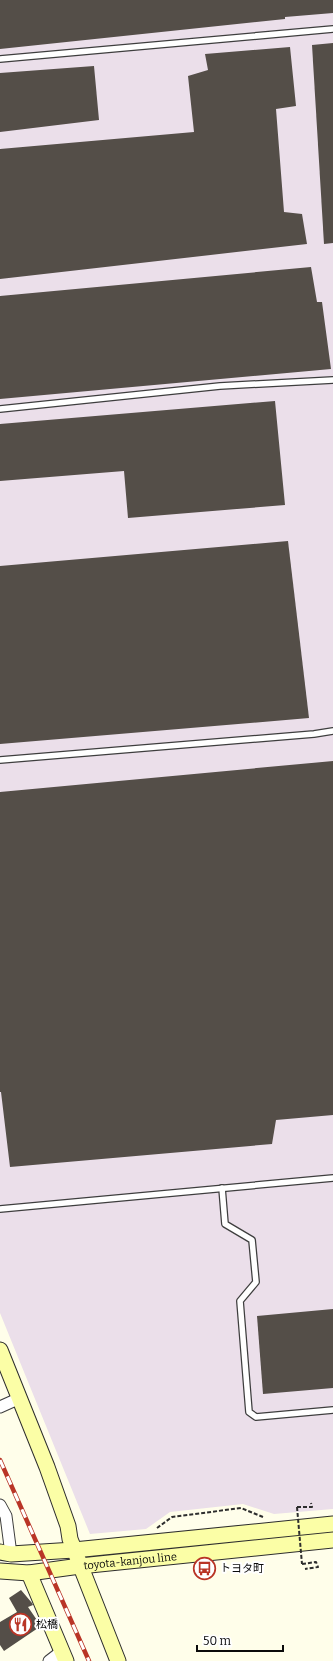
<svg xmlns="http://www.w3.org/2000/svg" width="333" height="1661" font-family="Bitter,'Noto Sans JP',serif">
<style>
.industrial{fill:#ebdfea}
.building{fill:#544e48}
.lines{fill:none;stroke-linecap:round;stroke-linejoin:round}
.lane-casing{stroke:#3e3e3e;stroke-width:8}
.street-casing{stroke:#3e3e3e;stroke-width:13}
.secondary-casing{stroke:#2d2d2d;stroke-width:17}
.path{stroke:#2d2d2d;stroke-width:2;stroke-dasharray:4 2;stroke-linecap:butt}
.lane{stroke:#fff;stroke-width:5.5}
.street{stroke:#fff;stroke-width:11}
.secondary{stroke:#fbfea6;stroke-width:15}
.rail-casing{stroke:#b93526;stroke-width:4.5}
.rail{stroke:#fff;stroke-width:3;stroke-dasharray:9;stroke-linecap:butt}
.path-bridge{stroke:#2d2d2d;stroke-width:2;stroke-dasharray:4 2;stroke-linecap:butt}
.labels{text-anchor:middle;stroke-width:4;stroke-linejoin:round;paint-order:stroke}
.street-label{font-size:11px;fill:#0b0b0b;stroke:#fff}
.poi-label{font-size:11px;fill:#0b0b0b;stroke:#fff;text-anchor:start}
</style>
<rect width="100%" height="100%" fill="#fffeea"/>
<!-- industrial -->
<path class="industrial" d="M0,0h333v1509l-59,5 -31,-10 -73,8 -24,17 -56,5 -90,-221z"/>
<!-- building -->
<g class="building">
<path d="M0,0h333v13l-48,4v2l-285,30z"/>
<path d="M333,43v200l-9,1 -12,-199z"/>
<path d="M290,47l6,59 -20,3 8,103 18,2 5,30 -307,35v-130l194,-17 -6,-56 20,-6 -3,-16z"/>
<path d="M94,66l5,54 -99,12v-59z"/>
<path d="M311,267l6,35h5l9,67 -331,30v-103z"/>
<path d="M275,401l10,104 -157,13 -4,-47 -124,10v-57z"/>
<path d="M288,541l21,177 -309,26v-178z"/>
<path d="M333,761v354l-57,5 -4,24 -262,23 -9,-75h-1v-300z"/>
<path d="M333,1309v79l-70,6 -6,-78z"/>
<path d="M21,1590l11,13 1,2 -5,2 13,19 -37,25 -4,-6v-23l17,-10 -8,-14z"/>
</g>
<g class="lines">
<defs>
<g id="lane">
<path d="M0,59l333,-30"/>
<path d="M0,409l220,-23 113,-6"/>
<path d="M0,760l314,-26 19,-3"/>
<path d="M222,1188l3,36 27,16 4,42 -16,19 9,111 7,5 77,-7"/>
<path d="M0,1209l333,-31"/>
</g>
<g id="street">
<path d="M0,1407l20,-9"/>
<path d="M0,1505l6,11 5,38"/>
<path d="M49,1661l13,-10"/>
</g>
<g id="secondary">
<path d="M0,1350l47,117 21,59 2,13 48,122"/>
<path d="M0,1552l11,2 63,-4 259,-26"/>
<path id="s1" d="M0,1571l29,2 51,-7 253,-26"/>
<path d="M29,1573l37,88"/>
</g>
</defs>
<!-- lane casing -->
<use href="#lane" class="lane-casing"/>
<!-- street casing -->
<use href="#street" class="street-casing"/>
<!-- secondary casing -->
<use href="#secondary" class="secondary-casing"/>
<!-- path -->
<g class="path">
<path d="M297,1507h15l-1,-4"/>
<path d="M157,1528l15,-11 69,-9 22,9"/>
<path d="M302,1564l14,-2 2,5 -13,2"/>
</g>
<!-- lane -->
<use href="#lane" class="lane"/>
<!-- street -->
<use href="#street" class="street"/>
<!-- secondary -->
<use href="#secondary" class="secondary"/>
<defs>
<path id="rail" d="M0,1460l89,201"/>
</defs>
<!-- rail casing -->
<use href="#rail" class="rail-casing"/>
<!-- rail -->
<use href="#rail" class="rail"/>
<!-- path-bridge -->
<path class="path-bridge" d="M297,1507l5,57"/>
</g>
<!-- icons -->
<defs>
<symbol id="bus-ring" viewBox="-11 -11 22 22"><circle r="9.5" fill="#fff" stroke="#b93526" stroke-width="1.5"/><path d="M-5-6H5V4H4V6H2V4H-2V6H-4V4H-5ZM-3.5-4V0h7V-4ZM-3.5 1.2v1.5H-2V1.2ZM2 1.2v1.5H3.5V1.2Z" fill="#b93526"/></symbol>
<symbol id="restaurant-ring" viewBox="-11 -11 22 22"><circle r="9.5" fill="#fff" stroke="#b93526" stroke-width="1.5"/><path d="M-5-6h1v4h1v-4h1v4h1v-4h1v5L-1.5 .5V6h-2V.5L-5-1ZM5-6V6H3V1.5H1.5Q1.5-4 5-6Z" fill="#b93526"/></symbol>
</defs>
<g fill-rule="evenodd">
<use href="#bus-ring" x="192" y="1556" width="25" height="25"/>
<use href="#restaurant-ring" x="8" y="1612" width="25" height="25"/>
</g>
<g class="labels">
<!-- street labels -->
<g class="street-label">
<text dy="4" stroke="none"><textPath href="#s1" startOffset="131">toyota-kanjou line</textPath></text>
</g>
<!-- poi labels -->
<g class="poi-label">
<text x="220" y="1572">トヨタ町</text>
<text x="36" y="1628">松橋</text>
</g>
</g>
<!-- scale -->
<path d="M197 1645v6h86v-6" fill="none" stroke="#0b0b0b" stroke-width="2"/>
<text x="203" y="1645" font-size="12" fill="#0b0b0b" stroke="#ffffff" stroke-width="3" paint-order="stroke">50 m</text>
</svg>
